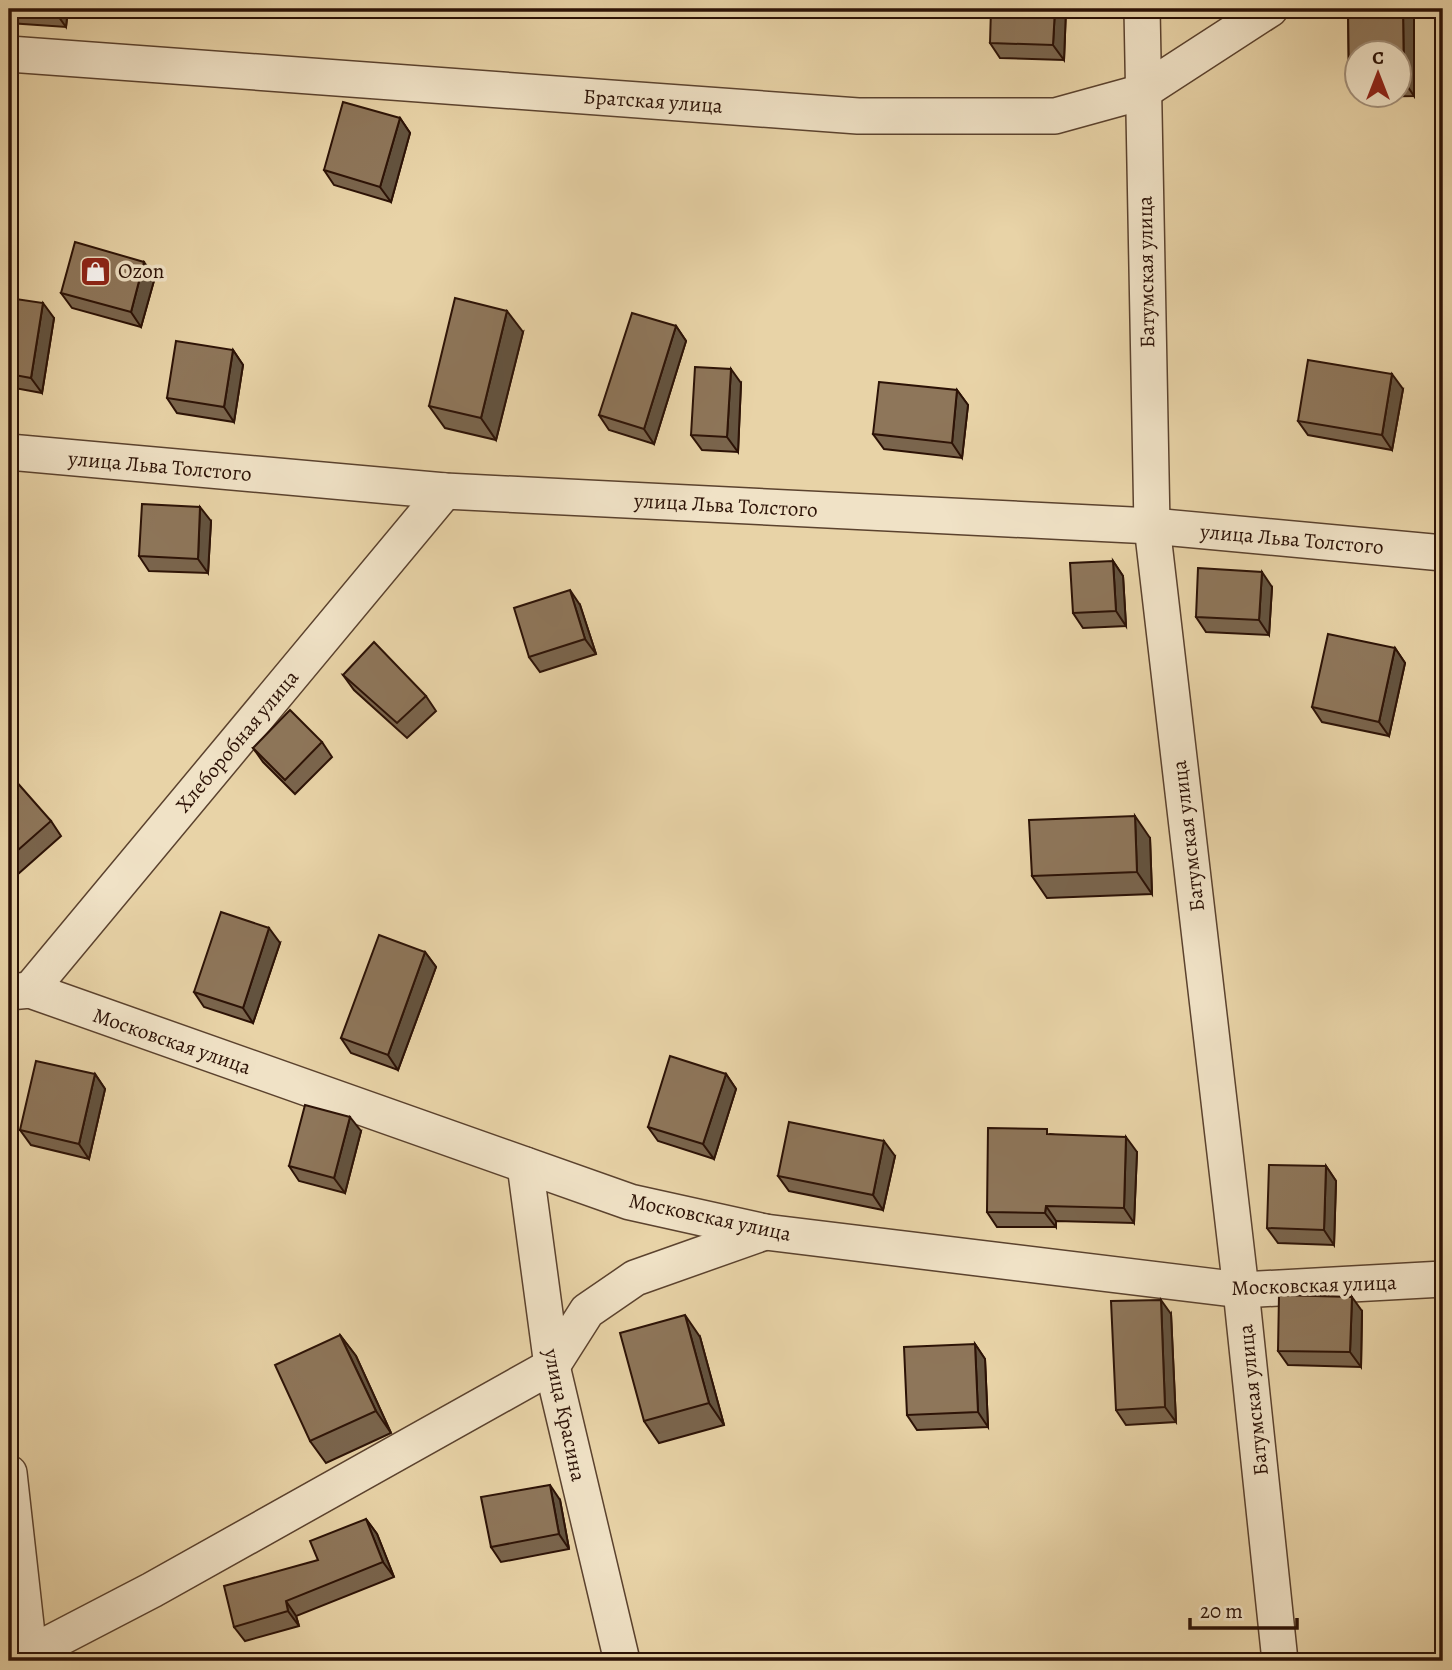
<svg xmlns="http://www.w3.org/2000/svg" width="1452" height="1670" font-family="Alegreya,serif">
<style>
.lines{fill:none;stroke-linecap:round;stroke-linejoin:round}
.street-casing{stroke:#5b422e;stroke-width:38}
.street{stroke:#f0e2c6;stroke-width:35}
.wall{fill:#7a654d;stroke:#2c1206;stroke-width:2}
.shaded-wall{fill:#63533f;stroke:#2c1206;stroke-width:2}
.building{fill:#8e765a;stroke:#2c1206;stroke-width:2}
.labels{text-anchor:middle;stroke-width:7;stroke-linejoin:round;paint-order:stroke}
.street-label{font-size:21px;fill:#2c1206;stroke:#f0e2c6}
.poi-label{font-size:21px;fill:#2c1206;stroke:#f0e2c6;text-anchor:start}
</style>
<rect width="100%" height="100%" fill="#e8d3a7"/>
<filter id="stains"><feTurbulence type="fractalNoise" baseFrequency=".00286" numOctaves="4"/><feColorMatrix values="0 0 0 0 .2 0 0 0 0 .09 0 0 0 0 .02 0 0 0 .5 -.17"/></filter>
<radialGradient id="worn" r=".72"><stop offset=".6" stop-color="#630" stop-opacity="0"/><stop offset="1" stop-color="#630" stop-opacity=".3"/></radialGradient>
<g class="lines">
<defs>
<g id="street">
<path d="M1142,9l10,517 89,764 39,371"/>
<path d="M9,54l849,62h197l87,-24 128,-83"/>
<path d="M9,452l436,39 707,35 291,27"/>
<path d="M30,990l415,-499"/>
<path d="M9,992l21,-2 600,212 135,30 476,58 202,-11"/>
<path d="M525,1165l27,201 70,295"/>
<path d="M9,1473l21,188"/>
<path d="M35,1661l17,-19 100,-52 400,-224 35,-55 48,-33 130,-46"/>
</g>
</defs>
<!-- street casing -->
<use href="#street" class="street-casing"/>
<!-- street -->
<use href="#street" class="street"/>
</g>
<!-- wall -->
<g class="wall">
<path d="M9,9h59l-2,18 -57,-4z"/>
<path d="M568,9h49l-1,7z"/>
<path d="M1066,9l-2,51 -64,-2 -10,-15z"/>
<path d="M1348,9h64l2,2v85l-55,1 -1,-3h41v-42h-42v42l-8,-12z"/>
<path d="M400,118l10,15 -19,69 -57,-17 -10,-15z"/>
<path d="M155,277l-14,50 -69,-19 -11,-15z"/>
<path d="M9,298l45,20 -12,75 -33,-6z"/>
<path d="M676,326l10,15 -32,103 -45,-14 -10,-15z"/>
<path d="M523,332l-27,108 -51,-12 -16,-22z"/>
<path d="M233,350l10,15 -9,57 -57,-9 -10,-15z"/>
<path d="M741,383l-3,69 -36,-2 -11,-15z"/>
<path d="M1403,389l-11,61 -84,-15 -10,-14z"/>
<path d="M957,390l11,15 -6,53 -78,-9 -11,-15z"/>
<path d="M211,521l-3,52 -59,-2 -10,-15z"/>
<path d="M1113,561l10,15 3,50 -43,2 -10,-15z"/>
<path d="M1272,587l-3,48 -63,-3 -10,-15z"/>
<path d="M580,605l16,49 -56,18 -11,-15z"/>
<path d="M1395,648l10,15 -16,73 -67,-14 -10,-15z"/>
<path d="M343,675l83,21 10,15 -29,27 -53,-48z"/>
<path d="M322,742l10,15 -37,37 -32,-32 -10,-14z"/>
<path d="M9,783l42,38 10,15 -52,46z"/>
<path d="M1150,838l2,56 -105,4 -15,-22z"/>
<path d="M280,943l-27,80 -49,-16 -10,-15z"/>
<path d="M425,952l11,15 -38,103 -47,-17 -10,-15z"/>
<path d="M95,1074l10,15 -16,70 -58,-14 -11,-15z"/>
<path d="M726,1074l10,15 -22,70 -56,-18 -10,-14z"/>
<path d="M361,1131l-16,62 -46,-12 -10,-15z"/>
<path d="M1050,1134l87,18 -3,71 -78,-2v6h-59l-10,-15z"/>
<path d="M895,1156l-12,54 -94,-19 -11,-15z"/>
<path d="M1326,1166l10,15 -2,64 -56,-2 -11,-15z"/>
<path d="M1362,1311l-1,56 -73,-2 -10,-14z"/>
<path d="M1171,1314l5,108 -50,3 -10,-15z"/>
<path d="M340,1335l16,21 35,77 -65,30 -16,-22z"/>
<path d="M700,1337l24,88 -65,18 -15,-22z"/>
<path d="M975,1344l10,15 3,68 -71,3 -10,-15z"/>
<path d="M560,1500l9,49 -68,13 -10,-15z"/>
<path d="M366,1519l11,15 17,43 -98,39 3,10 -54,15 -11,-14 84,-67z"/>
</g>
<!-- shaded-wall -->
<g class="shaded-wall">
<path d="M56,9h12l-2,18 -10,-14z"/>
<path d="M610,9h7l-1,7z"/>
<path d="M1055,9h11l-2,51 -11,-15z"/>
<path d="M1403,9h9l2,2v85l-10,-15z"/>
<path d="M400,118l10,15 -19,69 -11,-15z"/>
<path d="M144,262l11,15 -14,50 -10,-15z"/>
<path d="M43,303l11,15 -12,75 -11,-15z"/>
<path d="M507,311l16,21 -27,108 -15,-22z"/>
<path d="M676,326l10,15 -32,103 -10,-15z"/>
<path d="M233,350l10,15 -9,57 -10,-15z"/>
<path d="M731,369l10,14 -3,69 -11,-15z"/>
<path d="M1392,374l11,15 -11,61 -10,-15z"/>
<path d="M957,390l11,15 -6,53 -10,-15z"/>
<path d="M200,507l11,14 -3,52 -10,-14z"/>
<path d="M1113,561l10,15 3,50 -10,-15z"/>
<path d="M1262,572l10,15 -3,48 -10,-15z"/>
<path d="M570,590l10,15 16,49 -11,-15z"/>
<path d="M1395,648l10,15 -16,73 -10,-14z"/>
<path d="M1135,816l15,22 2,56 -15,-22z"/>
<path d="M269,928l11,15 -27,80 -10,-15z"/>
<path d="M425,952l11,15 -38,103 -10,-15z"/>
<path d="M95,1074l10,15 -16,70 -10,-15z"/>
<path d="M726,1074l10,15 -22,70 -11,-15z"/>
<path d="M350,1117l11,14 -16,62 -11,-15z"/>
<path d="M1126,1137l11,15 -3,71 -10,-15z"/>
<path d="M884,1141l11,15 -12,54 -10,-15z"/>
<path d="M1326,1166l10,15 -2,64 -10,-15z"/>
<path d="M1046,1206l10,15v6l-11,-14z"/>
<path d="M1352,1297l10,14 -1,56 -11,-15z"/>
<path d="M1161,1300l10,14 5,108 -11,-15z"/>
<path d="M685,1315l15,22 24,88 -15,-22z"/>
<path d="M340,1335l16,21 35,77 -15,-22z"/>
<path d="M975,1344l10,15 3,68 -10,-15z"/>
<path d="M550,1485l10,15 9,49 -10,-15z"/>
<path d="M366,1519l11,15 17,43 -11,-15z"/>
<path d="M286,1601l10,15 3,10 -11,-15z"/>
</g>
<!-- building -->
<g class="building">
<path d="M9,9h47v4z"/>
<path d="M991,9h64l-2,36 -63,-2z"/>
<path d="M1348,9h55l1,72h-5v-29h-42v30h-8z"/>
<path d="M343,102l57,16 -20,69 -56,-17z"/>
<path d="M75,242l69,20 -13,50 -70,-19z"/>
<path d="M9,298l34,5 -12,75 -22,-4z"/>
<path d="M455,298l52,13 -26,107 -52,-12z"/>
<path d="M632,313l44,13 -32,103 -45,-14z"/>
<path d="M176,341l57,9 -9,57 -57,-9z"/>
<path d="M1308,360l84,14 -10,61 -84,-14z"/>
<path d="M695,367l36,2 -4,68 -36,-2z"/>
<path d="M879,382l78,8 -5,53 -79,-9z"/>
<path d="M142,504l58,3 -2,52 -59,-3z"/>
<path d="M1113,561l3,50 -43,2 -3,-50z"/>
<path d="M1198,568l64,4 -3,48 -63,-3z"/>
<path d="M570,590l15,49 -56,18 -15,-49z"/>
<path d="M1328,634l67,14 -16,74 -67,-15z"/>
<path d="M374,642l52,54 -29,27 -54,-48z"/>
<path d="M290,710l32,32 -37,38 -32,-32z"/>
<path d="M14,779l37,42 -42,37v-75z"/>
<path d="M1135,816l2,56 -105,4 -3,-56z"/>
<path d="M221,912l48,16 -26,80 -49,-16z"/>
<path d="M379,935l46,17 -37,103 -47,-17z"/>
<path d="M670,1056l56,18 -23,70 -55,-17z"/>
<path d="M36,1061l59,13 -16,70 -59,-14z"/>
<path d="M305,1105l45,12 -16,61 -45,-12z"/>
<path d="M789,1122l95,19 -11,54 -95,-19z"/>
<path d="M988,1128l59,1v5l79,3 -2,71 -78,-2 -1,7 -58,-1z"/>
<path d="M1269,1165l57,1 -2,64 -57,-2z"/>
<path d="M1279,1295l73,2 -2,55 -72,-1z"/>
<path d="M1161,1300l4,107 -49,3 -5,-109z"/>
<path d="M685,1315l24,88 -65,18 -24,-88z"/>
<path d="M340,1335l36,76 -66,30 -35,-76z"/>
<path d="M975,1344l3,68 -71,3 -3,-68z"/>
<path d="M550,1485l9,49 -68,13 -10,-50z"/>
<path d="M366,1519l17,43 -97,39 2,10 -54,16 -10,-41 94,-26 -8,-19z"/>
</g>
<!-- icons -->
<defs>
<symbol id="shop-square" viewBox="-11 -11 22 22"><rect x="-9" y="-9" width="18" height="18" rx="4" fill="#8f2418" stroke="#f0e2c6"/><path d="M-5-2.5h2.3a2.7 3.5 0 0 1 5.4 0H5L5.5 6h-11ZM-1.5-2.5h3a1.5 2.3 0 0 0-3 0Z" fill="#fff"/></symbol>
</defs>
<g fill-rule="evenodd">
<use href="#shop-square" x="78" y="254" width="35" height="35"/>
</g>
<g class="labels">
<!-- street labels -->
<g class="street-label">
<text transform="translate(653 101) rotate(4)" y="7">Братская улица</text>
<text transform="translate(1146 272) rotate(-91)" y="7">Батумская улица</text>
<text transform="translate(160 466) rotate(5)" y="7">улица Льва Толстого</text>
<text transform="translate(726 505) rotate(3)" y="7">улица Льва Толстого</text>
<text transform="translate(1292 539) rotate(5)" y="7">улица Льва Толстого</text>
<text transform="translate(237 741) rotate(-50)" y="7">Хлеборобная улица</text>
<text transform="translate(1188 836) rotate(-97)" y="7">Батумская улица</text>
<text transform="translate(172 1041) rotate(19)" y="7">Московская улица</text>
<text transform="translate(710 1217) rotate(12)" y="7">Московская улица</text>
<text transform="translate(1314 1285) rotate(-2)" y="7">Московская улица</text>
<text transform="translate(1253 1400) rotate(-96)" y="7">Батумская улица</text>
<text transform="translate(565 1415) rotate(78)" y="7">улица Красина</text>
</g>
<!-- poi labels -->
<g class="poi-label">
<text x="118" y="278">Ozon</text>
</g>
</g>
<!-- margin -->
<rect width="1452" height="1670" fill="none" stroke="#e8d3a7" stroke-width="35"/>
<rect x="10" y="10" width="1431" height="1649" fill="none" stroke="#2c1206" stroke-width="3.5"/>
<rect x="18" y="18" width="1417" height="1635" fill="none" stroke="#2c1206" stroke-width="2"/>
<!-- north arrow -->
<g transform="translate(1378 74)"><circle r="33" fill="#f0e2c6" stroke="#a28f79" stroke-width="2"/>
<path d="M0-5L12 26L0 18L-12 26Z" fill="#8f2418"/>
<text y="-10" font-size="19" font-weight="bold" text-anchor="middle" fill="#2c1206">С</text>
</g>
<!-- scale -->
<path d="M1190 1618v10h107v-10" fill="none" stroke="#2c1206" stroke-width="3.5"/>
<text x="1200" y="1618" font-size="21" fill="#2c1206" stroke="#f0e2c6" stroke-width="5" paint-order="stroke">20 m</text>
<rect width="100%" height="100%" filter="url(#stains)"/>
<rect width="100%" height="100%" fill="url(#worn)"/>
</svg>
